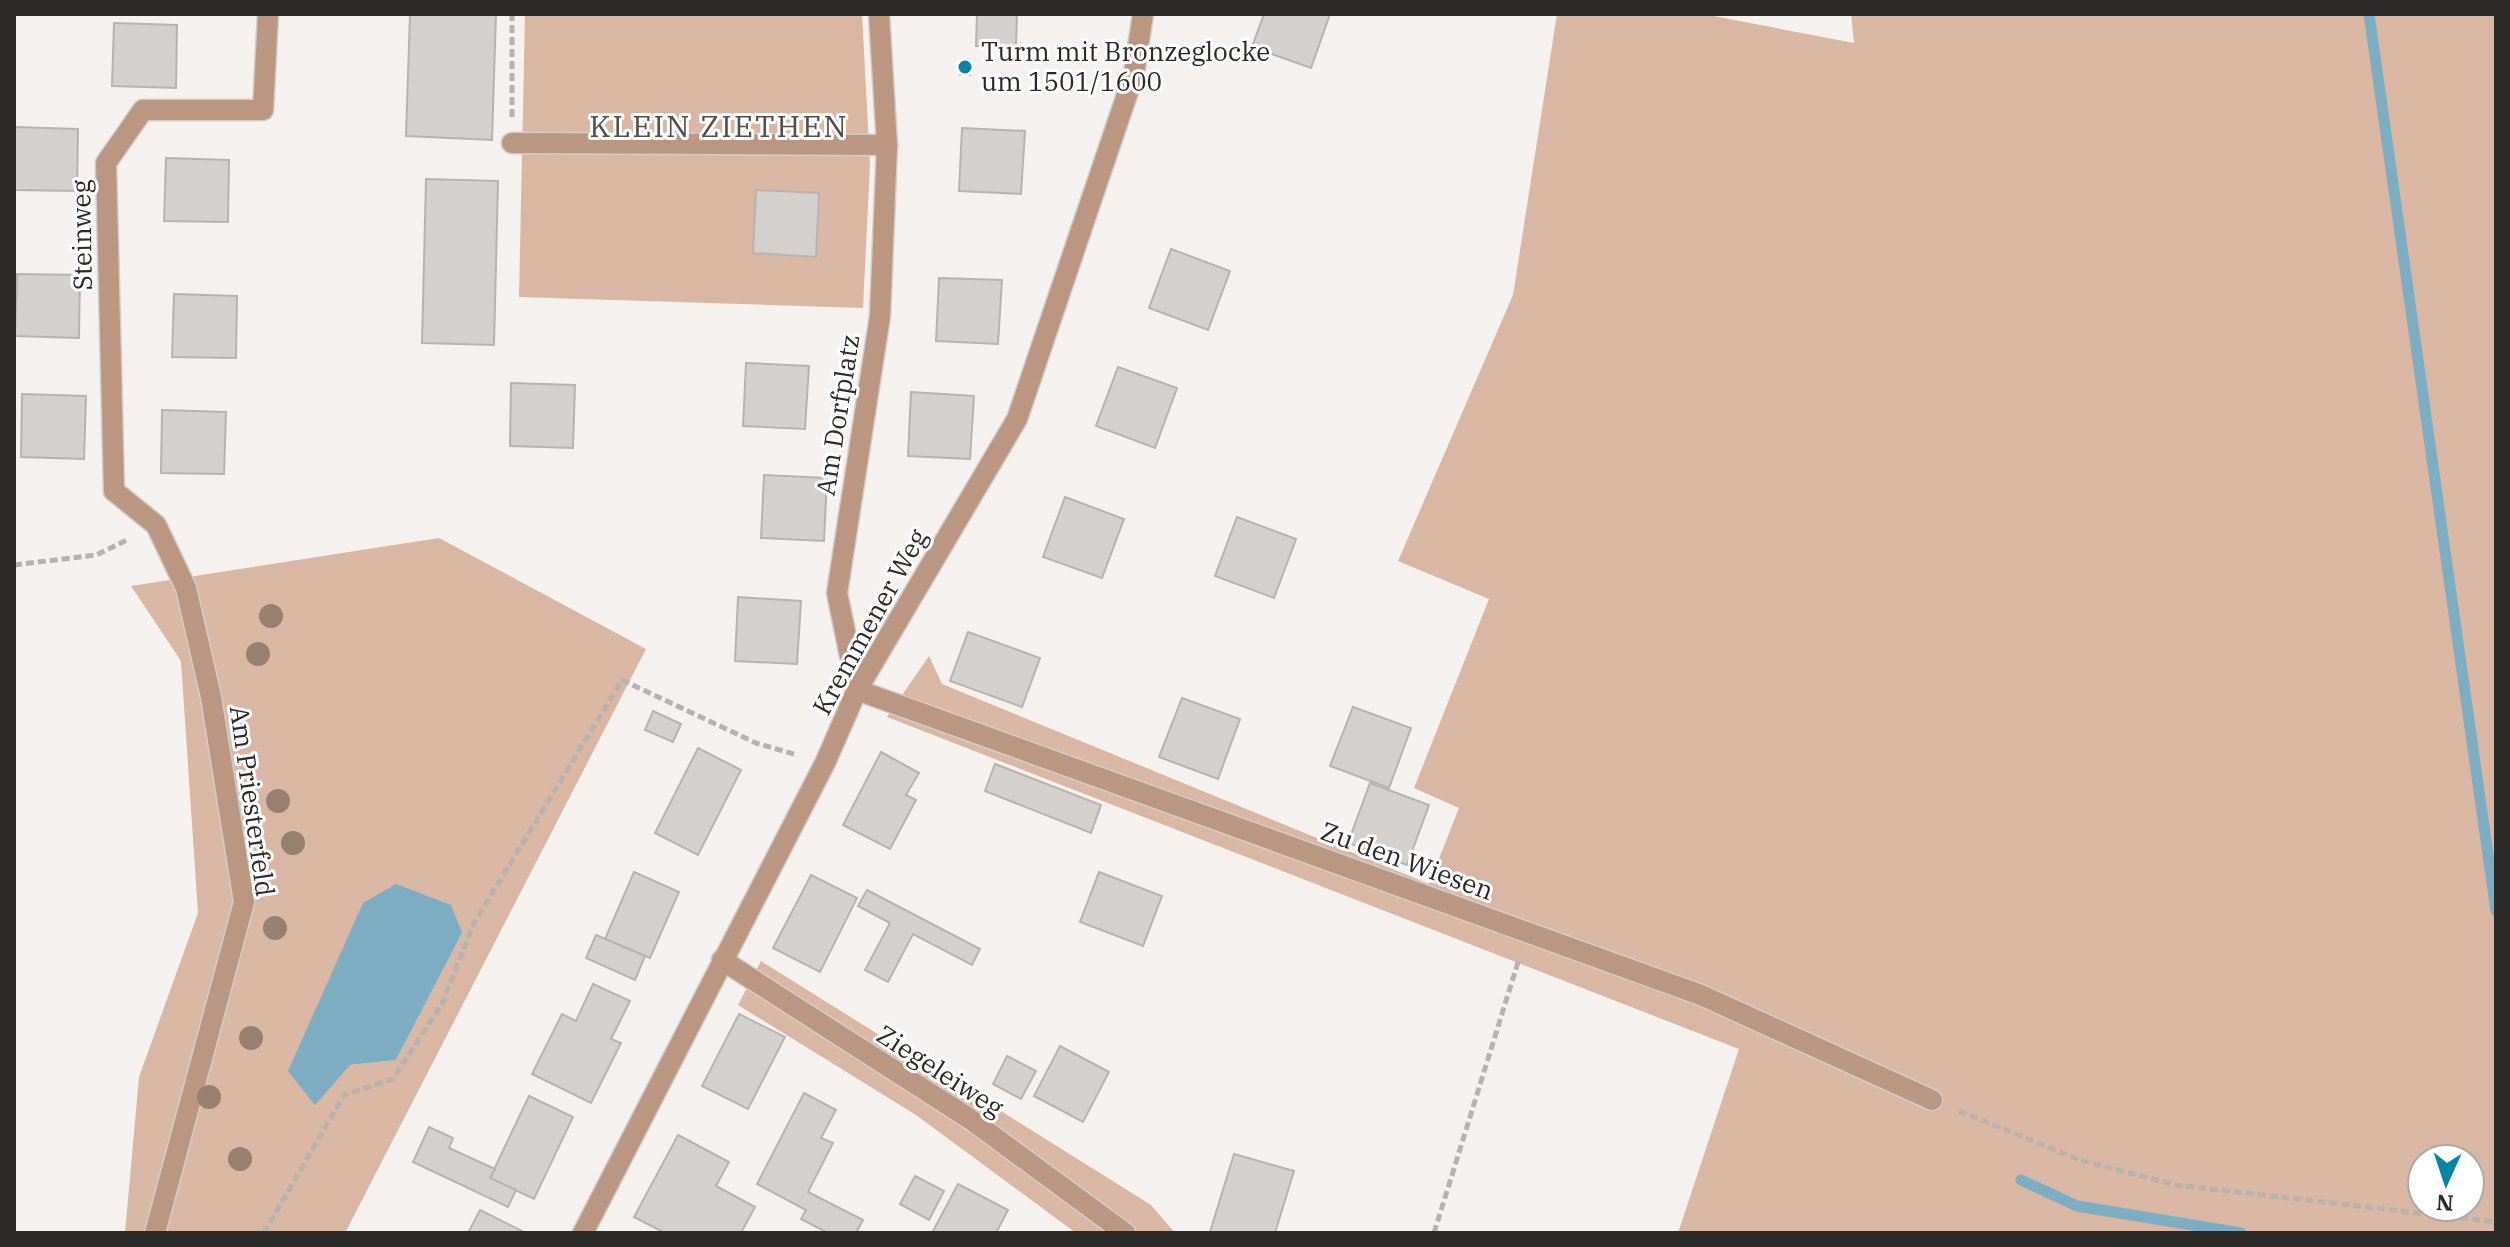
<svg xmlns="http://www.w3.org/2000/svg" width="2510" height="1247" font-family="'IBM Plex Serif',serif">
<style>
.green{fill:#dab7a2;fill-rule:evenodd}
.water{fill:#7dadc2}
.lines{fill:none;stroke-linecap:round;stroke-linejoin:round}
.stream{stroke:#7dadc2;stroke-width:11}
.building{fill:#d3d0ce;stroke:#b6b3b1;stroke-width:2}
.service-casing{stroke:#d1cdcb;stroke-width:23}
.minor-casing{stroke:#d1cdcb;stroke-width:23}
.path{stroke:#b5b2b0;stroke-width:5;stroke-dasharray:8 4;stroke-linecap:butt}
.service{stroke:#bb9781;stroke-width:20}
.minor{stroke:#bb9781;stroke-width:20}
.tree{fill:#97806e}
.poi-dot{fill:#0482a7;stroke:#fff;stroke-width:3}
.labels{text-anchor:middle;stroke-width:6;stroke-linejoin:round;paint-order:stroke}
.poi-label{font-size:26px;fill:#2b2a29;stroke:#fff;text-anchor:start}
.street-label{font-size:26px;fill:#2b2a29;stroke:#fff}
.quarter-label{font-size:30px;letter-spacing:2px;fill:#514f4d;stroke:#fff}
</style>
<rect width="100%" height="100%" fill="#f5f1ef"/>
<!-- green -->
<g class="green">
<path d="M525,14h337l8,150 -7,144 -344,-11z"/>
<path d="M1557,14h146l151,29 -3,-29h645v1219h-818l61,-184 -852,-332 42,-61 13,28 487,200 30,-76 -45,-20 75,-189 -91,-38 115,-266zM2422,1159h48v48h-48z"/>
<path d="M439,538l207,111 -301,584h-220l14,-156 59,-164 -17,-252 -50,-75zM462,933l-66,127 -46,5z"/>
<path d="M761,961l390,244 24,28h-99l-160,-118 -178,-110z"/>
</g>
<!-- water -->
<path class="water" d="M396,884l55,21 11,28 -66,127 -46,5 -35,40 -27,-34 75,-168z"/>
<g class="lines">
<!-- stream -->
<g class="stream">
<path d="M2369,14l127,897"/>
<path d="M2021,1180l56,26 164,27"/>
</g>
</g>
<!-- building -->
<g class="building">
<path d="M410,14h86l-4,126 -86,-4z"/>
<path d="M977,14h40l-1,33 -40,-1z"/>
<path d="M1264,14h66l-19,54 -59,-21z"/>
<path d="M114,23l63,2 -1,63 -64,-2z"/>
<path d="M961,60h9v15h-10z"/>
<path d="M15,127l63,2 -1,62 -63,-1z"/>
<path d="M962,128l63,3 -4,63 -62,-3z"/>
<path d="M166,158l63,2 -1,62 -64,-1z"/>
<path d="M426,179l72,2 -4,164 -72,-2z"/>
<path d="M756,190l63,3 -3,64 -63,-4z"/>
<path d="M1171,249l59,22 -22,59 -59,-22z"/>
<path d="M17,274l63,1 -1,63 -64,-2z"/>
<path d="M939,278l63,2 -4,64 -62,-3z"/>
<path d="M174,294l63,2 -1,62 -64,-1z"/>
<path d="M746,363l63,3 -4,63 -62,-3z"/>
<path d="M1118,367l59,21 -22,60 -59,-22z"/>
<path d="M511,383l64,2 -2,63 -63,-2z"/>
<path d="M911,392l63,4 -4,63 -62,-3z"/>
<path d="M22,394l64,2 -2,63 -63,-2z"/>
<path d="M162,410l64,2 -2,62 -63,-1z"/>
<path d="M764,475l63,3 -3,63 -63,-3z"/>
<path d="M1065,497l59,22 -22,59 -59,-21z"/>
<path d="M1237,517l59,22 -22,59 -59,-22z"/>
<path d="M738,597l63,4 -4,63 -62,-3z"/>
<path d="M968,632l72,26 -18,49 -72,-26z"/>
<path d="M1182,698l58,21 -22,60 -59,-22z"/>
<path d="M1353,707l58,21 -22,60 -59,-22z"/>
<path d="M653,711l28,13 -8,18 -28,-12z"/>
<path d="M698,748l43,22 -43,85 -43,-22z"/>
<path d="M881,752l38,21 -13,22 10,5 -26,49 -47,-24z"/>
<path d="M995,764l106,41 -10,28 -106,-42z"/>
<path d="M1370,783l59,22 -22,60 -59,-22z"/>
<path d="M634,872l45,20 -29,66 -45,-19z"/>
<path d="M1099,872l63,24 -19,50 -63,-24z"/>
<path d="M811,875l46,23 -37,74 -47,-24z"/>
<path d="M867,890l113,59 -8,16 -59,-31 -25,48 -23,-12 25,-47 -32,-17z"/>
<path d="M596,935l49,21 -10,24 -49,-22z"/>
<path d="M593,984l37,17 -19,38 10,4 -30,60 -59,-29 30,-60 14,7z"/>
<path d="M739,1014l46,23 -37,72 -46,-23z"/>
<path d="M1060,1046l49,26 -26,50 -49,-26z"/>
<path d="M1007,1056l29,15 -15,28 -28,-15z"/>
<path d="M804,1093l32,17 -15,28 12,5 -25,49 55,28 -7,13h-28l-27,-14 5,-9 -49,-26z"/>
<path d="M529,1096l44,21 -39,82 -44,-21z"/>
<path d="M429,1127l24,11 -4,10 46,21 -5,9 26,12 -8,17 -95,-45z"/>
<path d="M678,1135l51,27 -13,24 39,21 -14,26h-76l-31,-16z"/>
<path d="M1234,1154l60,17 -19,62 -65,-1z"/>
<path d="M915,1176l29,15 -15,29 -29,-16z"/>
<path d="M958,1184l50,26 -12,23h-64z"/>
<path d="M480,1210l42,21 -1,2h-53z"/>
</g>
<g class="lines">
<defs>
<path id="service" d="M114,491l42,34 30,63 25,109 33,205 -89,331"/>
<g id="minor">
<path d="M879,14l8,131 -7,171 -43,277 20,97 844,305 231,105"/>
<path d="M512,143l375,2"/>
<path d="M114,491l-8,-328 37,-53h120l5,-96"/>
<path d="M722,960l248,159 155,114"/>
<path d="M583,1233l242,-470 32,-73 160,-271 117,-345 9,-60"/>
</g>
</defs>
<!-- service casing -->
<use href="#service" class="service-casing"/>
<!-- minor casing -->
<use href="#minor" class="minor-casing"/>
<!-- path -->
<g class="path">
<path d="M512,117v-103"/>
<path d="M14,565l82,-10 33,-16"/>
<path d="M1959,1111l121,49 96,25 320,37"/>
<path d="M264,1233l80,-138 49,-16 49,-75 32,-81 148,-243 134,63 41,12"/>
<path d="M1434,1233l85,-274"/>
</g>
<!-- service -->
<use href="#service" class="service"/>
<!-- minor -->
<use href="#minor" class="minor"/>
</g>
<!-- trees -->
<g class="tree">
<circle cx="271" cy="616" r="12"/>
<circle cx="258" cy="654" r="12"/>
<circle cx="278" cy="801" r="12"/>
<circle cx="293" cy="843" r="12"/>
<circle cx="275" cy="928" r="12"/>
<circle cx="251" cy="1038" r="12"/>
<circle cx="209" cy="1097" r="12"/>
<circle cx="240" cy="1159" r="12"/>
</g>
<!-- markers -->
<circle class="poi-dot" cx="965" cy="67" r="8"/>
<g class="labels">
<!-- poi labels -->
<g class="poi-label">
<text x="981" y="61">Turm mit Bronzeglocke<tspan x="981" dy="30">um 1501/1600</tspan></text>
</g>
<!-- street labels -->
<g class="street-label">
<text transform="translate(82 235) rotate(-91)" y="9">Steinweg</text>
<text transform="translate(838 415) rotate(-81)" y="9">Am Dorfplatz</text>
<text transform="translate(870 622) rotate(-61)" y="9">Kremmener Weg</text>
<text transform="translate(252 801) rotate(82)" y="9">Am Priesterfeld</text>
<text transform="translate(1407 861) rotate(20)" y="9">Zu den Wiesen</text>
<text transform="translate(940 1071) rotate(33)" y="9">Ziegeleiweg</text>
</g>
<!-- quarter labels -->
<g class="quarter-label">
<text x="719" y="137">KLEIN ZIETHEN</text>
</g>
</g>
<!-- border -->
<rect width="2510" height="1247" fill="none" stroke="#2b2a29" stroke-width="32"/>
<!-- north arrow -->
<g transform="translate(2446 1183) rotate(183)"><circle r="38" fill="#ffffff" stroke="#aaaaa9" stroke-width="2"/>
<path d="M0-6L14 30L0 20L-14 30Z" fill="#0482a7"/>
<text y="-12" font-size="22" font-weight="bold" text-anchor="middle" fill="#2b2a29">N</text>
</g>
</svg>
